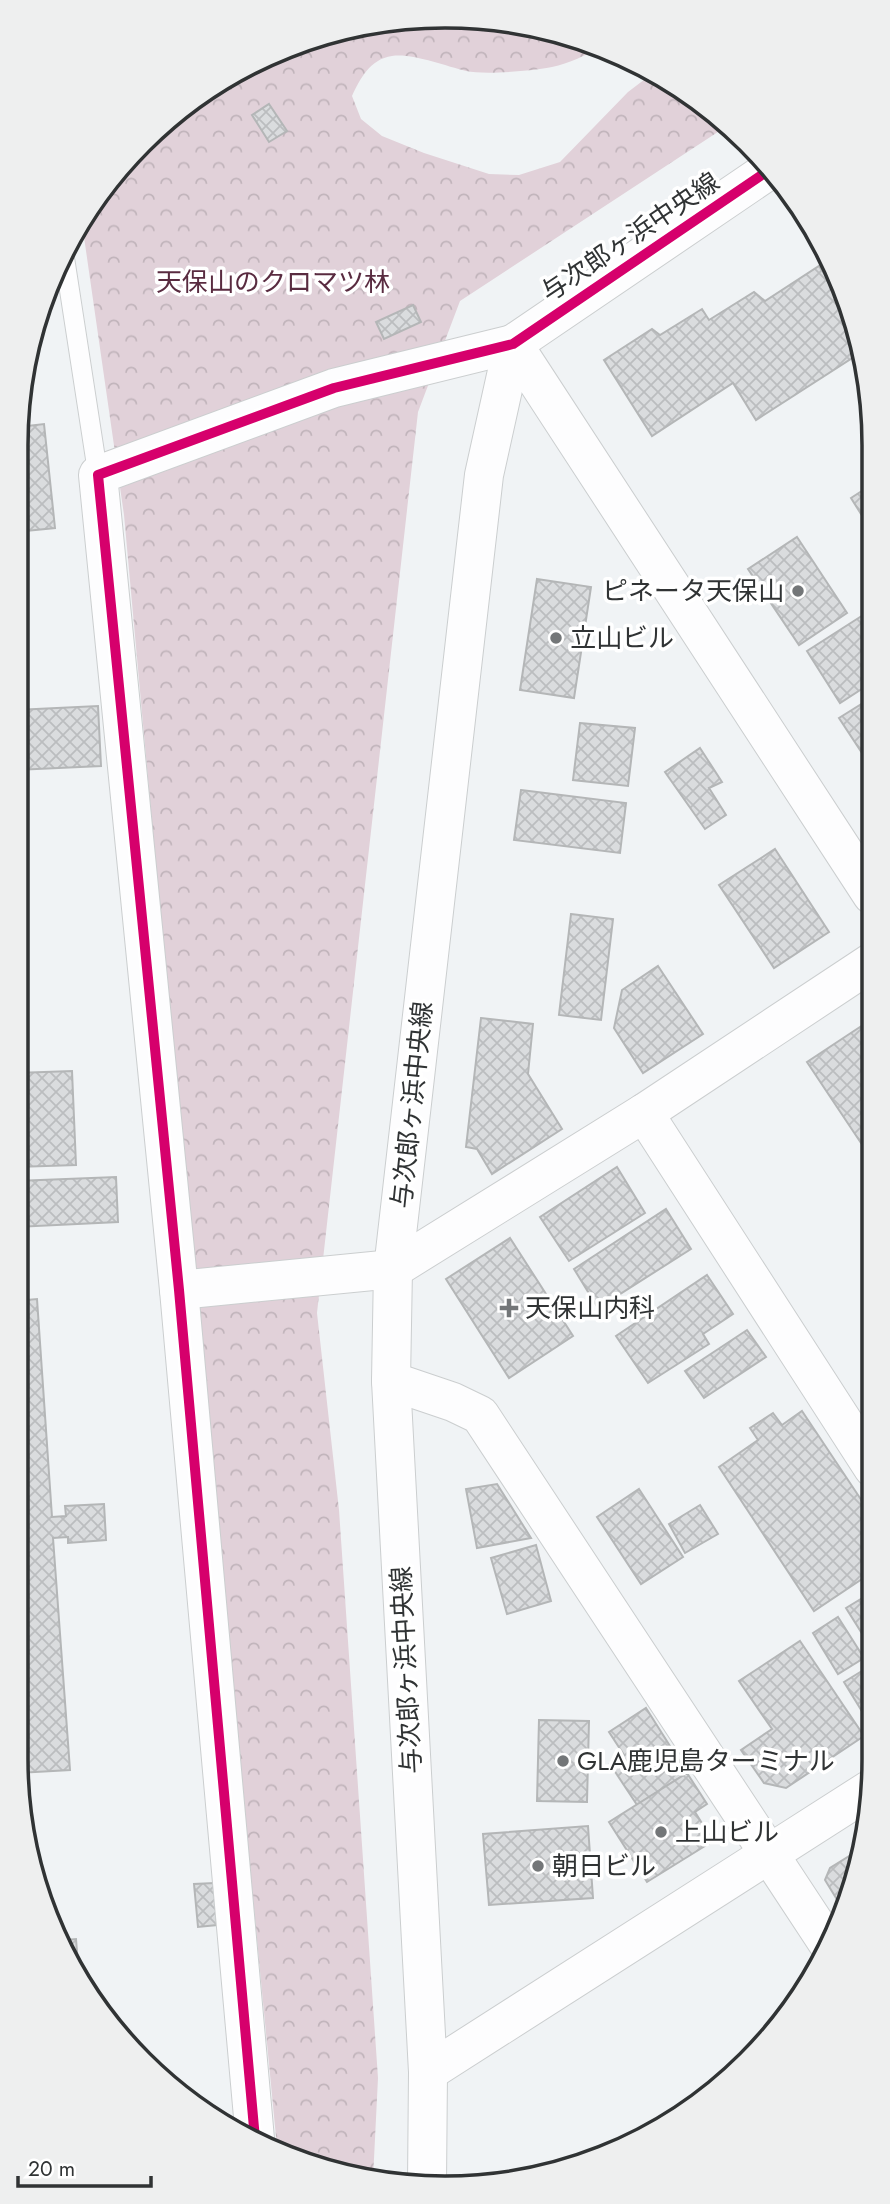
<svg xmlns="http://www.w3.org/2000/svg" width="890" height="2204" font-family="Jost,'Noto Sans JP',sans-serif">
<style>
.forest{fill:url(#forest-crowns)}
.building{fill:url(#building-cross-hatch);stroke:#b4b6b7;stroke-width:2}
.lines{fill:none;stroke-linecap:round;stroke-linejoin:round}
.lane-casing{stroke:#cbcecf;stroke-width:21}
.street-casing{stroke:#cbcecf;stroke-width:40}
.secondary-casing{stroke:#cbcecf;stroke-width:40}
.lane{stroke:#fdfdfe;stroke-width:19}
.street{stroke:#fdfdfe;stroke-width:38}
.secondary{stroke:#fdfdfe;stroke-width:38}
.cycleway-casing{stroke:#fff;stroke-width:15}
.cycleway{stroke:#d6006c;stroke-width:10}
.poi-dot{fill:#737678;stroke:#fff;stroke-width:2.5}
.labels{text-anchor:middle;stroke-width:7;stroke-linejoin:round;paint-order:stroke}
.street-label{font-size:26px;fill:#303334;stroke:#fff}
.park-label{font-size:26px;fill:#592b40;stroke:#fff}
.poi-label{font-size:26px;fill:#303334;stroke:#fff;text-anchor:start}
.rim{fill:none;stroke:#303334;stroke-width:3.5}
</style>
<defs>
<pattern id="forest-crowns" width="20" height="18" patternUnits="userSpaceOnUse" patternTransform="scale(1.75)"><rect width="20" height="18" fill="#e1d1d9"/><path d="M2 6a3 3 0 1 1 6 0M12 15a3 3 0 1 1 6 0" fill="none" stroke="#c1b4bb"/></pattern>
<pattern id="building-cross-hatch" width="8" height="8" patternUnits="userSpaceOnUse" patternTransform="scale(1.75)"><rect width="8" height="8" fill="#dadcde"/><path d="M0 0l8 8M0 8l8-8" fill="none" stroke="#bbbdbf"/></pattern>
</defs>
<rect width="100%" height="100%" fill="#f0f3f5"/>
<!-- forest -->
<path class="forest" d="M417,17l166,21 19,10c-16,6 -33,16 -50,19 -20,4 -67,8 -86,4 -21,-5 -54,-18 -74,-15 -22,3 -32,23 -40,40l9,23 21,17 42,17 65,21 30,1 41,-13 68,-70 25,-19 30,15 44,38 -267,175 -42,111 -101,901 22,197 39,568 -5,101 -96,-32 -81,-841 -72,-791 -41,-285 39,-68 133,-102z"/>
<!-- building -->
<g class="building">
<path d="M269,104l18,27 -18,11 -17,-27z"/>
<path d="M819,266l27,41 14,46 -104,67 -23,-37 -81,53 -48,-76 48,-31 8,6 42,-26 7,11 45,-28 11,9z"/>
<path d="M413,305l8,17 -37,17 -8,-17z"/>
<path d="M44,424l11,104 -39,4v-87l3,-18z"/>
<path d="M871,485v45l-20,-32z"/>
<path d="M797,537l50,76 -48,32 -51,-76z"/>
<path d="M537,579l54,8 -17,111 -54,-8z"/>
<path d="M871,610v73l-31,20 -33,-52z"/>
<path d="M871,698l1,57 -6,4 -27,-41z"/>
<path d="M98,706l3,60 -85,4v-60z"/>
<path d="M580,723l55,5 -7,58 -55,-6z"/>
<path d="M700,748l22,34 -13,6 17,27 -21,14 -40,-57z"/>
<path d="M521,790l105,13 -6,50 -106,-13z"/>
<path d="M775,849l54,83 -55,36 -55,-83z"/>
<path d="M571,914l42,5 -12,101 -42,-5z"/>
<path d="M658,966l45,68 -60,39 -29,-45 8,-38z"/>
<path d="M481,1018l52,6 -5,50 34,55 -70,45 -15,-25 -11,-2z"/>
<path d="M872,1019l1,142 -66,-99z"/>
<path d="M72,1071l4,94 -60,2v-94z"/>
<path d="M617,1167l28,46 -76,48 -29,-44z"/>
<path d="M116,1177l2,45 -102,5v-46z"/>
<path d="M666,1209l25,40 -93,59 -24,-39z"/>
<path d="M510,1238l63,98 -64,42 -63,-99z"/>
<path d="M707,1275l26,39 -30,20 6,10 -61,39 -32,-47z"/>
<path d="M37,1299l15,218 14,-1 -1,-10 39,-2 2,36 -38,3v-6l-15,1 17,232 -52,3 -2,-14v-458z"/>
<path d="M747,1330l19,27 -62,41 -19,-27z"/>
<path d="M802,1411l72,108v52l-60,40 -95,-144 39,-27 -8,-12 23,-15 9,12z"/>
<path d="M497,1484l34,54 -54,10 -11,-59z"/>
<path d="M639,1489l44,68 -42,27 -44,-67z"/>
<path d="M700,1505l18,29 -33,19 -16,-29z"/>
<path d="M536,1545l15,56 -44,13 -16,-56z"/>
<path d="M874,1591v48l-6,4 -22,-35z"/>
<path d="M838,1617l26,41 -26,16 -25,-41z"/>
<path d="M800,1641l64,95 -78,52 -22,-5 -23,-33 31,-21 -33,-48z"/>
<path d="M870,1666l4,6v59l-30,-49z"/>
<path d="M646,1708l41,65 -50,32 -27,-41 14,-9 -15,-23z"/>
<path d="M539,1720l50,1 -2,81 -50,-1z"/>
<path d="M687,1773l20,31 -12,8 18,29 -66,41 -38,-60z"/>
<path d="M588,1826l5,72 -104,7 -6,-71z"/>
<path d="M859,1850l-7,47 -8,14 -19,-31 5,-12z"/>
<path d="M214,1883l3,42 -19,2 -4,-43z"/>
<path d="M76,1939l2,26 -15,-25z"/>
</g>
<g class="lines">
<defs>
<path id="lane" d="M65,261l33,214"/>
<g id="street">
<path d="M644,1113l229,355"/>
<path d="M179,1290l214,-21 251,-156 228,-151"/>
<path d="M391,1381l62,21 27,13 347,527"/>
<path d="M255,2139l-76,-849 -81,-815 236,-87 179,-44 359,551"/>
</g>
<g id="secondary">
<path d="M428,2072l441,-282"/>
<path d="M427,2183l1,-111 -37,-691 2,-112 91,-794 29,-131 259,-176"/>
</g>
</defs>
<!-- lane casing -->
<use href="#lane" class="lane-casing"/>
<!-- street casing -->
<use href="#street" class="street-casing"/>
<!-- secondary casing -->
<use href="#secondary" class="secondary-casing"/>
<!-- lane -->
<use href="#lane" class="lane"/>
<!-- street -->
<use href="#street" class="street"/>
<!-- secondary -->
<use href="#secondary" class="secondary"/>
<defs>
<path id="cycleway" d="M255,2139l-76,-849 -81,-815 236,-87 179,-44 259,-176"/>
</defs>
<!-- cycleway casing -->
<use href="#cycleway" class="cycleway-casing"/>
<!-- cycleway -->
<use href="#cycleway" class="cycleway"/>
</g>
<!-- markers -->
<g class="poi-dot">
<circle cx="798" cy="591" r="7"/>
<circle cx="556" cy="638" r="7"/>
<path d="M505.5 1297.5h7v7h7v7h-7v7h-7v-7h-7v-7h7z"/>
<circle cx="563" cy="1761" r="7"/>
<circle cx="661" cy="1832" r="7"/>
<circle cx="538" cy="1866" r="7"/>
</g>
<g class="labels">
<!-- street labels -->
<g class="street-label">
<text transform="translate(630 237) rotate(-34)" y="9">与次郎ヶ浜中央線</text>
<text transform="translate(412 1105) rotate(-84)" y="9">与次郎ヶ浜中央線</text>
<text transform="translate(406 1670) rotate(-93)" y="9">与次郎ヶ浜中央線</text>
</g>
<!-- park labels -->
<g class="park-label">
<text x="273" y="291">天保山のクロマツ林</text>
</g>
<!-- poi labels -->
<g class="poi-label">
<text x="784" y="600" text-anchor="end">ピネータ天保山</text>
<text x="570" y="647">立山ビル</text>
<text x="525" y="1317">天保山内科</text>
<text x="577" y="1770">GLA鹿児島ターミナル</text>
<text x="675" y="1841">上山ビル</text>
<text x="552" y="1875">朝日ビル</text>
</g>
</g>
<!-- crop -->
<path d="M0 0H890V2204H0ZM445 28H445A417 417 0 0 1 862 445V1759A417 417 0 0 1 445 2176H445A417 417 0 0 1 28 1759V445A417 417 0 0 1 445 28Z" fill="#eeefef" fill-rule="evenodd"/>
<path class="rim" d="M445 28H445A417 417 0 0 1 862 445V1759A417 417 0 0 1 445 2176H445A417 417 0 0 1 28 1759V445A417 417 0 0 1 445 28Z"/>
<!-- scale -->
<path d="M18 2176v10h133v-10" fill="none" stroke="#303334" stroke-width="3.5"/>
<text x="28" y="2176" font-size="21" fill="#303334" stroke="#ffffff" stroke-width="5" paint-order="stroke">20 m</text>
</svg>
